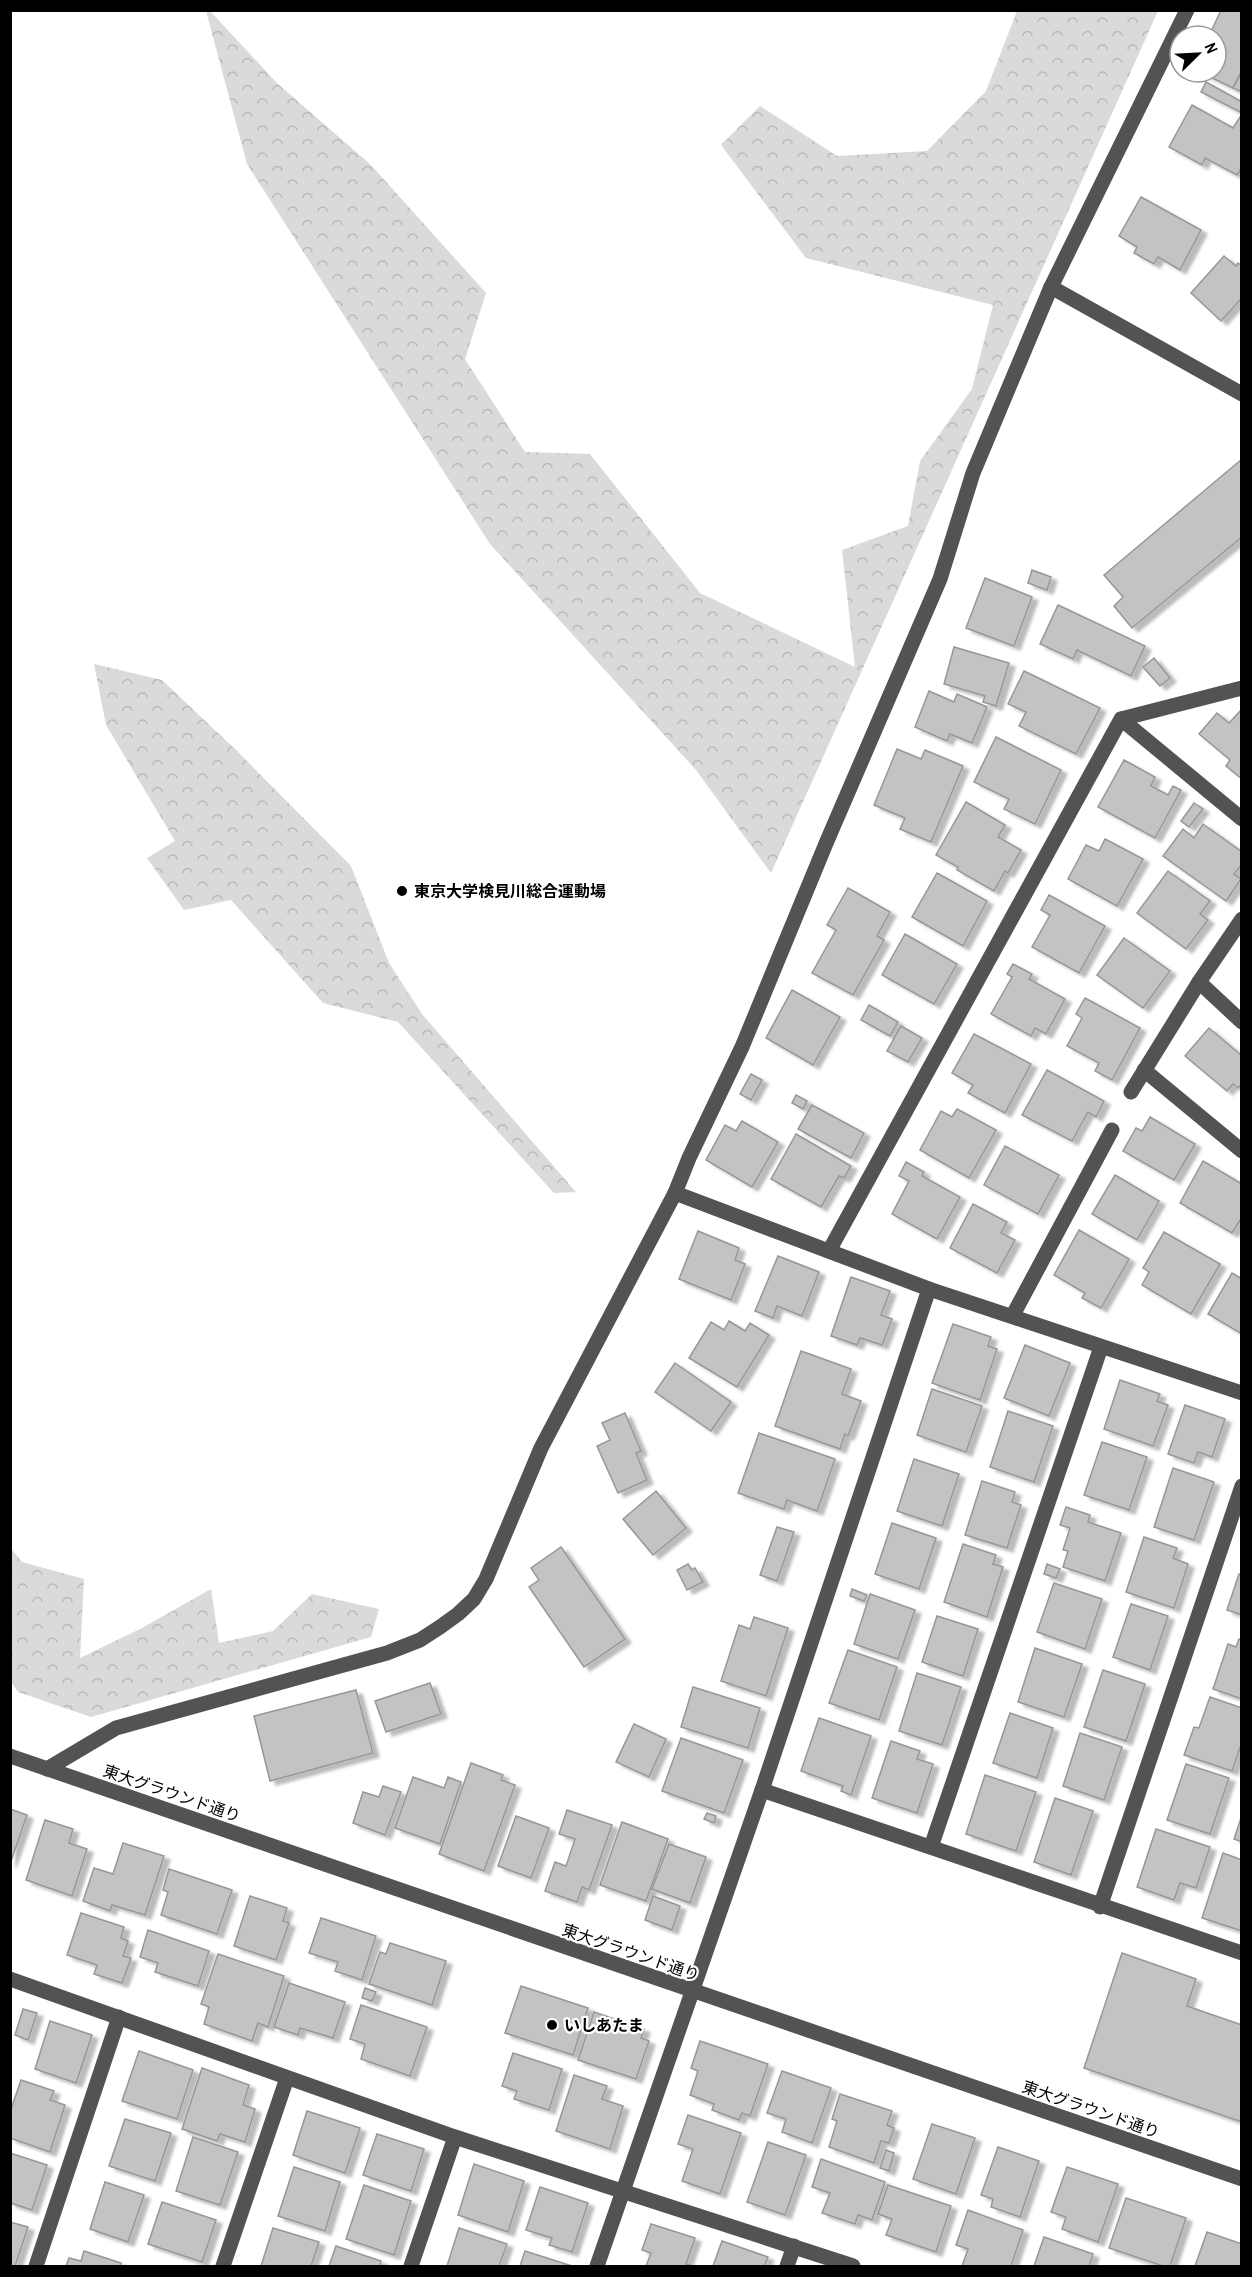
<svg xmlns="http://www.w3.org/2000/svg" width="1252" height="2277" font-family="'Archivo Narrow','Noto Sans JP',sans-serif">
<style>
.forest{fill:url(#forest-crowns)}
.building{fill:#c3c3c3;stroke:#979797;stroke-width:1.5;filter:url(#shadow)}
.lines{fill:none;stroke-linecap:round;stroke-linejoin:round}
.minor{stroke:#535353;stroke-width:15}
.poi-dot{fill:#000;stroke:#fff;stroke-width:2}
.labels{text-anchor:middle;stroke-width:4.5;stroke-linejoin:round;paint-order:stroke}
.poi-label{font-size:16px;font-weight:bold;fill:#000;stroke:#fff;text-anchor:start}
.street-label{font-size:16px;fill:#000;stroke:#fff}
</style>
<defs>
<pattern id="forest-crowns" width="20" height="18" patternUnits="userSpaceOnUse" patternTransform="scale(1.5)"><rect width="20" height="18" fill="#dadada"/><path d="M2 6a3 3 0 1 1 6 0M12 15a3 3 0 1 1 6 0" fill="none" stroke="#b9b9b9"/></pattern>
<filter id="shadow"><feDropShadow dx="6" dy="4" stdDeviation="1.5" flood-color="#0004"/></filter>
</defs>
<rect width="100%" height="100%" fill="#fff"/>
<!-- forest -->
<g class="forest">
<path d="M206,11h4l68,73 93,81 115,128 -21,66 60,93 65,2 110,139 155,74 -13,-117 66,-24 12,-65 52,-72 21,-84 -187,-47 -85,-113 39,-39 77,50 90,-5 59,-60 31,-80h141l-387,862 -75,-103 -206,-226 -243,-380z"/>
<path d="M94,664l68,16 74,70 115,116 38,97 33,51 154,178 -22,1 -156,-171 -75,-19 -92,-103 -47,10 -37,-52 28,-17 -69,-116z"/>
<path d="M10,1547l12,15 62,17 -4,79 62,-30 69,-39 8,54 54,-12 39,-37 67,15 -8,28 -280,80 -73,-25 -7,-10z"/>
</g>
<!-- building -->
<g class="building">
<path d="M1221,10h21v60l-9,18 -33,-16h16v-36h-7z"/>
<path d="M1239,77l3,2v13l-9,-4z"/>
<path d="M1206,82l36,20v11l-41,-21z"/>
<path d="M1192,105l41,23 7,-11 2,1v49l-5,8 -32,-17 -3,7 -33,-18z"/>
<path d="M1141,197l60,33 -21,40 -22,-13 -4,7 -20,-11 3,-6 -18,-11z"/>
<path d="M1224,256l12,10 2,-3 4,3v32l-21,23 -30,-28z"/>
<path d="M1242,459v78l-110,91 -18,-22 9,-9 -19,-22z"/>
<path d="M1032,570l19,7 -4,13 -19,-7z"/>
<path d="M985,578l47,19 -18,49 -48,-18z"/>
<path d="M1058,605l87,41 -14,30 -54,-26 -4,9 -33,-15z"/>
<path d="M954,647l55,16 -13,43 -13,-4 2,-6 -41,-12z"/>
<path d="M1154,658l16,20 -10,8 -17,-19z"/>
<path d="M1024,671l76,37 -24,46 -57,-28 7,-14 -18,-8z"/>
<path d="M929,691l25,11 3,-8 30,13 -15,36 -22,-9 -3,7 -32,-14z"/>
<path d="M1242,709v70l-16,-13 4,-6 -31,-26 18,-21 12,10z"/>
<path d="M996,737l65,33 -26,54 -31,-15 5,-10 -35,-17z"/>
<path d="M897,749l24,10 4,-9 38,16 -32,76 -31,-13 5,-11 -31,-13z"/>
<path d="M1124,760l31,17 -4,9 17,9 5,-9 8,4 -26,48 -57,-31z"/>
<path d="M966,802l39,23 -7,12 23,13 -13,23 -3,-2 -11,20 -37,-21 1,-3 -22,-12z"/>
<path d="M1194,803l9,6 -14,18 -8,-6z"/>
<path d="M1203,824l39,28v12l-8,10 7,5 -15,22 -63,-45 20,-27 11,9z"/>
<path d="M1105,839l38,20 -26,47 -49,-27 18,-34 13,6z"/>
<path d="M1168,871l42,30 -10,13 8,6 -22,29 -49,-36z"/>
<path d="M937,873l50,28 -24,45 -51,-29z"/>
<path d="M848,888l42,24 -13,24 7,4 -31,55 -41,-22 24,-43 -9,-5z"/>
<path d="M1049,895l56,31 -26,47 -47,-26 18,-32 -9,-5z"/>
<path d="M905,934l52,30 -23,40 -52,-29z"/>
<path d="M1124,938l46,33 -27,37 -46,-33z"/>
<path d="M1013,964l19,10 -3,5 36,20 -19,35 -11,-6 -4,8 -40,-22 21,-37 -5,-3z"/>
<path d="M792,990l48,27 -27,48 -47,-27z"/>
<path d="M1085,998l55,30 -28,52 -17,-9 4,-8 -32,-17 15,-28 -6,-4z"/>
<path d="M869,1005l29,17 -8,14 -29,-16z"/>
<path d="M901,1026l21,12 -14,24 -21,-11z"/>
<path d="M1209,1028l33,28v28l-4,4 -5,-4 -6,7 -42,-35z"/>
<path d="M974,1034l57,30 -26,49 -37,-20 5,-8 -21,-12z"/>
<path d="M1047,1070l57,31 -8,16 -8,-5 -16,29 -50,-26z"/>
<path d="M751,1074l11,6 -11,20 -11,-6z"/>
<path d="M796,1095l11,6 -4,8 -11,-6z"/>
<path d="M812,1105l52,28 -13,25 -53,-29z"/>
<path d="M957,1109l39,21 -27,48 -49,-28 21,-39 11,6z"/>
<path d="M1150,1117l45,27 -21,36 -51,-29 13,-23 6,3z"/>
<path d="M742,1121l36,21 -26,45 -46,-27 19,-35 11,6z"/>
<path d="M796,1134l55,32 -7,12 -5,-2 -18,31 -50,-28z"/>
<path d="M1005,1146l54,29 -21,39 -54,-29z"/>
<path d="M1203,1161l39,23v33l-10,16 -52,-30z"/>
<path d="M906,1162l18,10 -2,4 38,21 -23,42 -45,-25 17,-33 -10,-5z"/>
<path d="M1115,1175l44,26 -22,39 -45,-26z"/>
<path d="M973,1204l34,18 -6,11 14,7 -18,33 -47,-25z"/>
<path d="M1079,1230l50,29 -28,49 -19,-10 3,-5 -31,-18z"/>
<path d="M698,1231l41,17 -4,12 10,4 -14,36 -52,-21z"/>
<path d="M1164,1232l56,32 -29,50 -49,-29 7,-13 -6,-4z"/>
<path d="M778,1256l41,16 -17,44 -25,-10 -4,12 -18,-7z"/>
<path d="M1232,1273l10,6v55l-34,-20z"/>
<path d="M851,1277l39,14 -9,24 11,4 -10,26 -22,-7 -3,7 -26,-9z"/>
<path d="M729,1321l16,10 5,-8 19,12 -32,52 -48,-29 22,-36 13,8z"/>
<path d="M953,1324l38,13 -3,9 9,3 -17,51 -48,-17z"/>
<path d="M1025,1345l45,18 -21,53 -45,-18z"/>
<path d="M801,1351l50,18 -9,25 19,7 -13,35 -3,-2 -5,15 -65,-23z"/>
<path d="M675,1363l56,39 -20,29 -56,-39z"/>
<path d="M1120,1380l40,14 -3,7 11,4 -15,41 -49,-17z"/>
<path d="M932,1389l50,17 -16,46 -49,-17z"/>
<path d="M1185,1405l40,14 -13,38 -14,-5 -4,11 -26,-9z"/>
<path d="M1008,1411l45,15 -19,56 -44,-15z"/>
<path d="M625,1413l16,38 -5,2 11,27 -29,13 -21,-47 13,-6 -8,-17z"/>
<path d="M759,1433l76,26 -18,52 -30,-11 -3,9 -46,-16z"/>
<path d="M1102,1442l45,15 -18,53 -45,-15z"/>
<path d="M914,1459l45,15 -17,52 -45,-15z"/>
<path d="M1173,1468l41,14 -20,58 -40,-13z"/>
<path d="M982,1481l33,11 -3,10 9,3 -14,43 -42,-13z"/>
<path d="M656,1491l30,37 -33,27 -30,-36z"/>
<path d="M1066,1507l24,8 -2,7 33,11 -16,48 -42,-14 5,-16 -5,-1 7,-22 -10,-3z"/>
<path d="M892,1523l44,15 -17,51 -44,-15z"/>
<path d="M777,1527l17,5 -17,49 -17,-6z"/>
<path d="M1144,1537l33,11 -4,10 15,6 -14,44 -48,-16z"/>
<path d="M963,1544l33,11 -3,9 10,3 -16,50 -43,-15z"/>
<path d="M561,1547l64,92 -41,28 -55,-80 10,-7 -8,-12z"/>
<path d="M688,1564l4,6 3,-2 8,14 -16,8 -10,-20z"/>
<path d="M1047,1564l13,5 -4,9 -12,-4z"/>
<path d="M1239,1574l3,1v40l-15,-5z"/>
<path d="M1054,1583l48,16 -17,50 -48,-17z"/>
<path d="M852,1589l15,6 -3,6 -14,-5z"/>
<path d="M870,1594l45,16 -17,49 -44,-15z"/>
<path d="M1131,1604l37,12 -18,54 -37,-13z"/>
<path d="M937,1616l41,13 -15,47 -41,-14z"/>
<path d="M754,1617l34,11 -22,68 -45,-15 18,-56 11,4z"/>
<path d="M1239,1639l3,1v59l-29,-10 15,-45 8,3z"/>
<path d="M1035,1648l47,16 -18,53 -46,-15z"/>
<path d="M848,1650l49,17 -18,53 -50,-17z"/>
<path d="M1103,1670l42,14 -19,57 -42,-14z"/>
<path d="M917,1673l44,14 -19,58 -43,-14z"/>
<path d="M430,1683l11,31 -55,18 -11,-31z"/>
<path d="M693,1687l67,21 -12,40 -67,-21z"/>
<path d="M356,1690l17,63 -103,28 -16,-65z"/>
<path d="M1210,1697l32,11v34l-10,29 -48,-16 10,-28 5,1z"/>
<path d="M1010,1713l43,15 -16,50 -44,-15z"/>
<path d="M819,1718l52,18 -20,59 -10,-4 2,-5 -42,-15z"/>
<path d="M634,1724l32,15 -17,38 -33,-15z"/>
<path d="M1080,1733l42,14 -18,53 -41,-14z"/>
<path d="M681,1738l62,22 -19,53 -62,-22z"/>
<path d="M891,1741l29,10 -3,8 16,5 -16,49 -45,-15z"/>
<path d="M471,1763l32,12 -2,5 14,5 -31,86 -45,-17z"/>
<path d="M1186,1764l43,14 -19,56 -43,-14z"/>
<path d="M985,1775l51,17 -20,59 -50,-17z"/>
<path d="M413,1777l31,11 4,-11 13,5 -21,62 -45,-16z"/>
<path d="M383,1786l18,6 -16,43 -32,-12 10,-31 16,5z"/>
<path d="M1055,1798l38,13 -22,64 -37,-13z"/>
<path d="M10,1809l17,6 -17,49z"/>
<path d="M567,1810l45,15 -23,65 -7,-3 -5,15 -32,-11 10,-29 11,4 9,-27 -16,-5z"/>
<path d="M707,1813l9,3 -2,7 -10,-4z"/>
<path d="M1242,1815v27l-8,-3z"/>
<path d="M516,1816l33,12 -18,50 -33,-12z"/>
<path d="M45,1820l28,9 -4,14 18,6 -15,47 -46,-16z"/>
<path d="M622,1822l46,17 -22,62 -46,-16z"/>
<path d="M1156,1829l54,18 -14,41 -16,-5 -6,17 -37,-13z"/>
<path d="M123,1843l41,13 -19,59 -33,-10 -2,6 -27,-10 11,-33 19,6z"/>
<path d="M669,1844l37,13 -16,46 -38,-14z"/>
<path d="M1223,1853l19,7v71l-40,-13z"/>
<path d="M169,1869l63,21 -15,44 -56,-19 7,-23 -5,-2z"/>
<path d="M250,1896l37,12 -4,13 6,2 -13,37 -42,-14z"/>
<path d="M653,1896l27,10 -8,24 -27,-10z"/>
<path d="M81,1913l43,14 -3,11 7,3 -5,15 8,2 -9,25 -28,-9 3,-9 -30,-10z"/>
<path d="M321,1918l55,18 -14,44 -27,-9 3,-9 -29,-9z"/>
<path d="M148,1930l61,21 -11,35 -43,-14 3,-9 -18,-6z"/>
<path d="M390,1943l56,18 -14,44 -63,-21 11,-32 6,2z"/>
<path d="M1122,1953l74,26 -9,27 55,19v97l-158,-54z"/>
<path d="M218,1954l66,22 -16,51 -10,-4 -6,18 -48,-17 5,-17 -8,-3z"/>
<path d="M289,1983l56,19 -12,36 -33,-10 -2,7 -24,-8z"/>
<path d="M521,1986l67,22 -15,47 -68,-22z"/>
<path d="M365,1988l11,4 -4,9 -10,-3z"/>
<path d="M361,2005l66,22 -17,49 -49,-17 4,-15 -15,-5z"/>
<path d="M23,2009l14,4 -9,27 -13,-5z"/>
<path d="M594,2012l50,17 -3,9 8,3 -13,38 -58,-19z"/>
<path d="M50,2021l42,14 -16,48 -41,-14z"/>
<path d="M700,2041l68,23 -18,52 -8,-3 -3,7 -27,-10 2,-6 -24,-9 8,-24 -7,-3z"/>
<path d="M139,2051l54,19 -16,49 -55,-18z"/>
<path d="M513,2053l49,16 -13,41 -35,-11 3,-8 -15,-5z"/>
<path d="M202,2068l47,17 -6,20 12,4 -10,33 -25,-8 -3,7 -35,-12z"/>
<path d="M782,2071l49,17 -19,55 -30,-11 4,-13 -19,-6z"/>
<path d="M574,2075l33,11 -5,13 21,7 -13,43 -54,-18z"/>
<path d="M21,2080l33,11 -4,9 15,5 -15,47 -40,-14v-26z"/>
<path d="M840,2094l52,17 -5,14 7,3 -5,15 -8,-2 -7,22 -45,-16 8,-26 -5,-2z"/>
<path d="M307,2111l53,17 -15,45 -52,-18z"/>
<path d="M688,2115l53,18 -21,61 -38,-13 11,-32 -15,-5z"/>
<path d="M125,2119l46,14 -16,48 -46,-15z"/>
<path d="M932,2124l43,14 -19,56 -43,-15z"/>
<path d="M377,2134l47,15 -13,42 -48,-16z"/>
<path d="M193,2137l45,15 -18,53 -44,-14z"/>
<path d="M768,2142l38,13 -21,60 -38,-13z"/>
<path d="M998,2147l41,14 -19,56 -29,-10 2,-8 -12,-4z"/>
<path d="M886,2150l8,3 -5,18 -9,-3z"/>
<path d="M10,2153l37,12 -15,45 -22,-7z"/>
<path d="M821,2159l64,23 -13,38 -14,-5 -3,9 -33,-11 8,-20 -18,-6z"/>
<path d="M474,2164l50,17 -16,51 -50,-17z"/>
<path d="M294,2167l46,15 -15,49 -47,-15z"/>
<path d="M1067,2167l51,17 -20,58 -36,-13 4,-12 -15,-5z"/>
<path d="M105,2182l39,13 -16,47 -38,-13z"/>
<path d="M364,2185l47,16 -17,54 -48,-16z"/>
<path d="M888,2185l63,21 -15,46 -50,-17 6,-16 -14,-5z"/>
<path d="M540,2187l48,16 -16,49 -23,-7 3,-7 -26,-8z"/>
<path d="M1126,2198l60,20 -16,48h-7l-54,-18z"/>
<path d="M162,2202l54,18 -14,42 -54,-18z"/>
<path d="M968,2210l55,20 -12,36h-49l6,-17 -12,-4z"/>
<path d="M10,2222l18,5 -13,39h-5z"/>
<path d="M651,2224l44,14 -9,26 7,2h-47l5,-13 -9,-3z"/>
<path d="M273,2228l46,14 -8,24h-50z"/>
<path d="M459,2228l48,16 -8,22h-52z"/>
<path d="M1207,2232l35,12v22h-47z"/>
<path d="M1044,2237l49,17 -4,12h-55z"/>
<path d="M722,2241l46,16 -4,9h-51z"/>
<path d="M336,2246l45,15 -1,5h-51z"/>
<path d="M84,2251l37,12 -1,3h-54l3,-8 12,3z"/>
<path d="M525,2251l25,8 22,7h-52z"/>
</g>
<g class="lines">
<!-- minor -->
<g class="minor">
<path d="M1051,287l191,107"/>
<path d="M1121,719l121,100"/>
<path d="M1199,982l43,40"/>
<path d="M1144,1070l98,81"/>
<path d="M1131,1092l68,-110 43,-63"/>
<path d="M675,1193l254,96 313,104"/>
<path d="M829,1251l292,-532 121,-31"/>
<path d="M1013,1315l99,-185"/>
<path d="M10,1756l1232,423"/>
<path d="M47,1769l69,-41 271,-75 33,-13 20,-13 18,-13 16,-15 12,-20 55,-131 134,-255 14,-35 53,-111 85,-206 113,-262 33,-106 78,-186 136,-277"/>
<path d="M762,1790l480,163"/>
<path d="M931,1847l170,-500"/>
<path d="M1100,1907l142,-421"/>
<path d="M10,1979l445,158 398,129"/>
<path d="M36,2266l83,-249"/>
<path d="M223,2266l64,-188"/>
<path d="M411,2266l44,-129"/>
<path d="M597,2266l165,-476 167,-501"/>
<path d="M787,2266l7,-20"/>
</g>
</g>
<!-- markers -->
<g class="poi-dot">
<circle cx="402" cy="891" r="6"/>
<circle cx="552" cy="2025" r="6"/>
</g>
<g class="labels">
<!-- poi labels -->
<g class="poi-label">
<text x="414" y="897">東京大学検見川総合運動場</text>
<text x="564" y="2031">いしあたま</text>
</g>
<!-- street labels -->
<g class="street-label">
<text transform="translate(172 1793) rotate(19)" y="6">東大グラウンド通り</text>
<text transform="translate(631 1952) rotate(19)" y="6">東大グラウンド通り</text>
<text transform="translate(1091 2109) rotate(19)" y="6">東大グラウンド通り</text>
</g>
</g>
<!-- border -->
<rect width="1252" height="2277" fill="none" stroke="#000000" stroke-width="24"/>
<!-- north arrow -->
<g transform="translate(1198 54) rotate(66)"><circle r="28" fill="#ffffff" stroke="#999999" stroke-width="1.5"/>
<path d="M0-4.5L10 22L0 15L-10 22Z" fill="#000000"/>
<text y="-9" font-size="16" font-weight="bold" text-anchor="middle" fill="#000000">N</text>
</g>
</svg>
